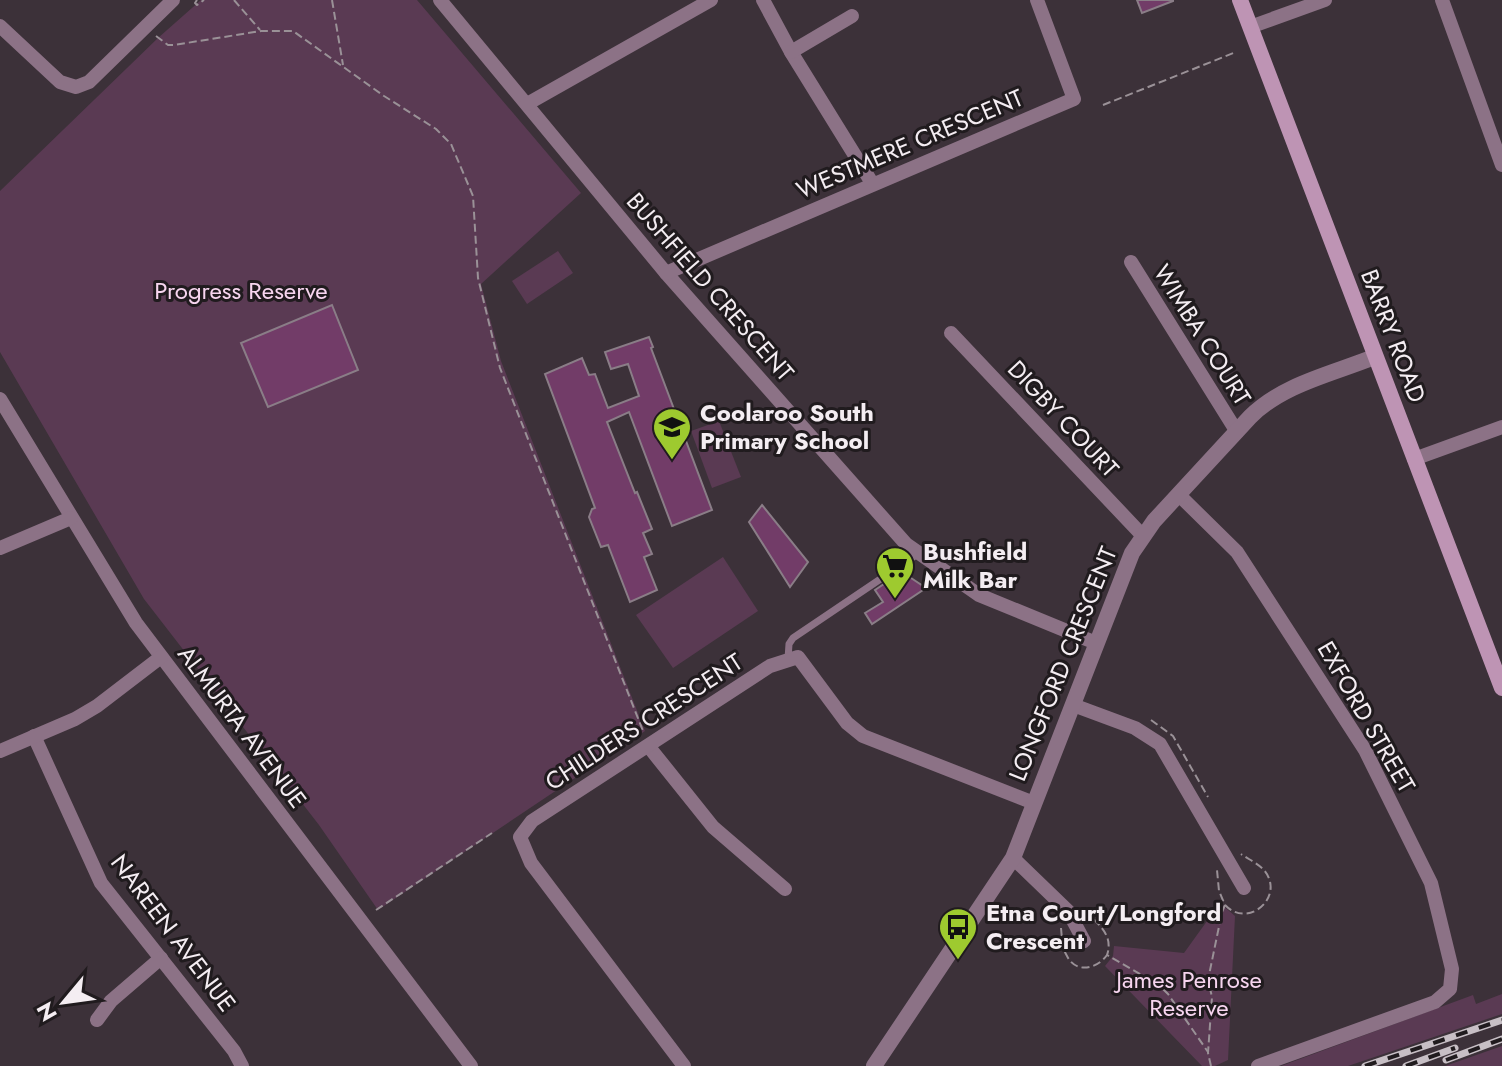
<svg xmlns="http://www.w3.org/2000/svg" width="1502" height="1066" font-family="Jost,sans-serif">
<style>
.green{fill:#5a3a53}
.building{fill:#723c68;stroke:#8a7d87;stroke-width:2}
.lines{fill:none;stroke-linecap:round;stroke-linejoin:round}
.path{stroke:#9a9197;stroke-width:2;stroke-dasharray:8 4;stroke-linecap:butt}
.service{stroke:#8c7286;stroke-width:7}
.minor{stroke:#8c7286;stroke-width:14}
.tertiary{stroke:#8c7286;stroke-width:16}
.secondary{stroke:#be94b4;stroke-width:16}
.rail-casing{stroke:#c7bfc5;stroke-width:7}
.rail{stroke:#201b1e;stroke-width:4;stroke-dasharray:12;stroke-linecap:butt}
.labels{text-anchor:middle;stroke-width:6;stroke-linejoin:round;paint-order:stroke}
.street-label{font-size:24px;fill:#f4edf2;stroke:#201b1e}
.park-label{font-size:24px;fill:#f7d5ef;stroke:#201b1e}
.poi-label{font-size:24px;font-weight:bold;fill:#f4edf2;stroke:#201b1e;text-anchor:start}
</style>
<rect width="100%" height="100%" fill="#3c3139"/>
<!-- green -->
<g class="green">
<path d="M201,0h216l164,193 -100,91 20,77 144,370 -267,179 -59,-85 -175,-226 -144,-247v-161l158,-153z"/>
<path d="M558,251l15,22 -46,31 -15,-23z"/>
<path d="M719,421l22,56 -29,11 -21,-57z"/>
<path d="M723,557l35,54 -85,57 -37,-53z"/>
<path d="M1220,903l15,13 -7,144 -13,6h-13l-97,-100 8,-10 1,-10 70,7z"/>
<path d="M1502,994v20l-154,52h-67l192,-71 3,9z"/>
<path d="M1502,1046v20h-57z"/>
</g>
<!-- building -->
<g class="building">
<path d="M1137,0h36v1l-31,12z"/>
<path d="M332,305l26,65 -90,37 -27,-64z"/>
<path d="M649,337l4,10 -2,1 61,162 -40,16 -43,-114 -22,10 28,71 2,-1 15,37 -9,4 9,21 -8,3 13,33 -27,12 -22,-57 -7,2 -12,-30 3,-8 3,-1 -50,-134 37,-16 7,17 6,-1 13,34 31,-12 -11,-32 -17,5 -6,-17z"/>
<path d="M762,505l46,57 -18,25 -41,-65z"/>
<path d="M902,572l24,16 -54,36 -7,-11 18,-11 -8,-12z"/>
</g>
<g class="lines">
<!-- path -->
<g class="path">
<path d="M197,0l-2,3 2,2 7,-5"/>
<path d="M234,0l26,30"/>
<path d="M332,0l11,65"/>
<path d="M156,36l12,9h6l87,-14h32l91,65 52,33 15,15 22,52 5,82 22,90 143,363"/>
<path d="M1103,105l133,-53"/>
<path d="M1151,720l22,16 35,61"/>
<path d="M1225,905c24,25 62,-10 38,-36 -6,-6 -15,-10 -22,-15"/>
<path d="M376,910l116,-77"/>
<path d="M1085,911c13,13 29,24 22,44"/>
<path d="M1061,928c1,10 1,20 6,28 9,18 30,13 40,-1l52,30 9,9 40,58"/>
<path d="M1211,1066l-3,-13 4,-56 -4,-17 14,-68 3,-7 -6,-14 -2,-21"/>
</g>
<!-- service -->
<path class="service" d="M788,659l1,-15 4,-6 126,-85"/>
<!-- minor -->
<g class="minor">
<path d="M440,0l226,273 240,271 73,51 117,48"/>
<path d="M763,0l28,52 81,131"/>
<path d="M1442,0l60,165"/>
<path d="M0,26l60,56 16,5 13,-5 84,-82"/>
<path d="M1250,27l75,-27"/>
<path d="M791,52l61,-36"/>
<path d="M527,104l184,-104"/>
<path d="M1131,262l106,170"/>
<path d="M666,273l408,-174 -37,-99"/>
<path d="M951,333l191,202"/>
<path d="M0,399l136,224 335,443"/>
<path d="M1414,459l88,-32"/>
<path d="M1179,495l58,57 128,198 66,133 21,86 -2,20 -15,13 -177,64"/>
<path d="M0,548l71,-30"/>
<path d="M1073,705l62,23 25,16 84,144"/>
<path d="M34,736l67,147 133,168 8,15"/>
<path d="M649,747l64,80 72,62"/>
<path d="M0,751l75,-32 22,-13 64,-49"/>
<path d="M1013,858l55,53 16,30"/>
<path d="M97,1020l14,-19 50,-43"/>
<path d="M684,1066l-153,-203 -11,-26 12,-16 238,-155 28,-9 49,66 16,13 171,67"/>
</g>
<!-- tertiary -->
<path class="tertiary" d="M874,1066l139,-208 119,-305 22,-32 96,-104c33,-33 82,-43 124,-60"/>
<!-- secondary -->
<path class="secondary" d="M1240,0l262,688"/>
<defs>
<g id="rail">
<path d="M1446,1060l56,-21"/>
<path d="M1365,1066l137,-46"/>
<path d="M1406,1066l49,-18"/>
</g>
</defs>
<!-- rail casing -->
<use href="#rail" class="rail-casing"/>
<!-- rail -->
<use href="#rail" class="rail"/>
</g>
<!-- icons -->
<defs>
<symbol id="school-pin" viewBox="-11 -11 22 30"><path d="M0 17L-7.5 6A9.5 9.5 0 1 1 7.5 6Z" fill="#9eca2f" stroke="#201b1e"/><path d="M0-5L7-2L0 1L-7-2ZM-4 1L0 2.5L4 1V4Q0 6-4 4Z" fill="#111"/></symbol>
<symbol id="supermarket-pin" viewBox="-11 -11 22 30"><path d="M0 17L-7.5 6A9.5 9.5 0 1 1 7.5 6Z" fill="#9eca2f" stroke="#201b1e"/><path d="M-6-5.5h2.5l.6 2H6L4.5 2H-2.5L-4.4-4H-6ZM-1.5 3.2a1.3 1.3 0 1 0 .1 0ZM3 3.2a1.3 1.3 0 1 0 .1 0Z" fill="#111"/></symbol>
<symbol id="bus-pin" viewBox="-11 -11 22 30"><path d="M0 17L-7.5 6A9.5 9.5 0 1 1 7.5 6Z" fill="#9eca2f" stroke="#201b1e"/><path d="M-5-6H5V4H4V6H2V4H-2V6H-4V4H-5ZM-3.5-4V0h7V-4ZM-3.5 1.2v1.5H-2V1.2ZM2 1.2v1.5H3.5V1.2Z" fill="#111"/></symbol>
</defs>
<g fill-rule="evenodd">
<use href="#school-pin" x="650" y="405" width="44" height="60"/>
<use href="#supermarket-pin" x="873" y="544" width="44" height="60"/>
<use href="#bus-pin" x="936" y="905" width="44" height="60"/>
</g>
<g class="labels">
<!-- street labels -->
<g class="street-label">
<text transform="translate(910 144) rotate(-23)" y="8">WESTMERE CRESCENT</text>
<text transform="translate(710 287) rotate(49)" y="8">BUSHFIELD CRESCENT</text>
<text transform="translate(1202 335) rotate(58)" y="8">WIMBA COURT</text>
<text transform="translate(1393 336) rotate(69)" y="8">BARRY ROAD</text>
<text transform="translate(1063 419) rotate(47)" y="8">DIGBY COURT</text>
<text transform="translate(1063 664) rotate(-68)" y="8">LONGFORD CRESCENT</text>
<text transform="translate(1366 717) rotate(60)" y="8">EXFORD STREET</text>
<text transform="translate(644 722) rotate(-33)" y="8">CHILDERS CRESCENT</text>
<text transform="translate(242 727) rotate(53)" y="8">ALMURTA AVENUE</text>
<text transform="translate(173 933) rotate(53)" y="8">NAREEN AVENUE</text>
</g>
<!-- park labels -->
<g class="park-label">
<text x="241" y="299">Progress Reserve</text>
<text x="1189" y="988">James Penrose<tspan x="1189" dy="28">Reserve</tspan></text>
</g>
<!-- poi labels -->
<g class="poi-label">
<text x="700" y="421">Coolaroo South<tspan x="700" dy="28">Primary School</tspan></text>
<text x="923" y="560">Bushfield<tspan x="923" dy="28">Milk Bar</tspan></text>
<text x="986" y="921">Etna Court/Longford<tspan x="986" dy="28">Crescent</tspan></text>
</g>
</g>
<!-- north arrow -->
<g transform="translate(64 1002) rotate(241)" stroke="#201b1e" stroke-width="6" paint-order="stroke">
<path d="M0-6L14 30L0 20L-14 30Z" fill="#f4edf2"/>
<text y="-12" font-size="22" font-weight="bold" text-anchor="middle" fill="#f4edf2">N</text>
</g>
</svg>
